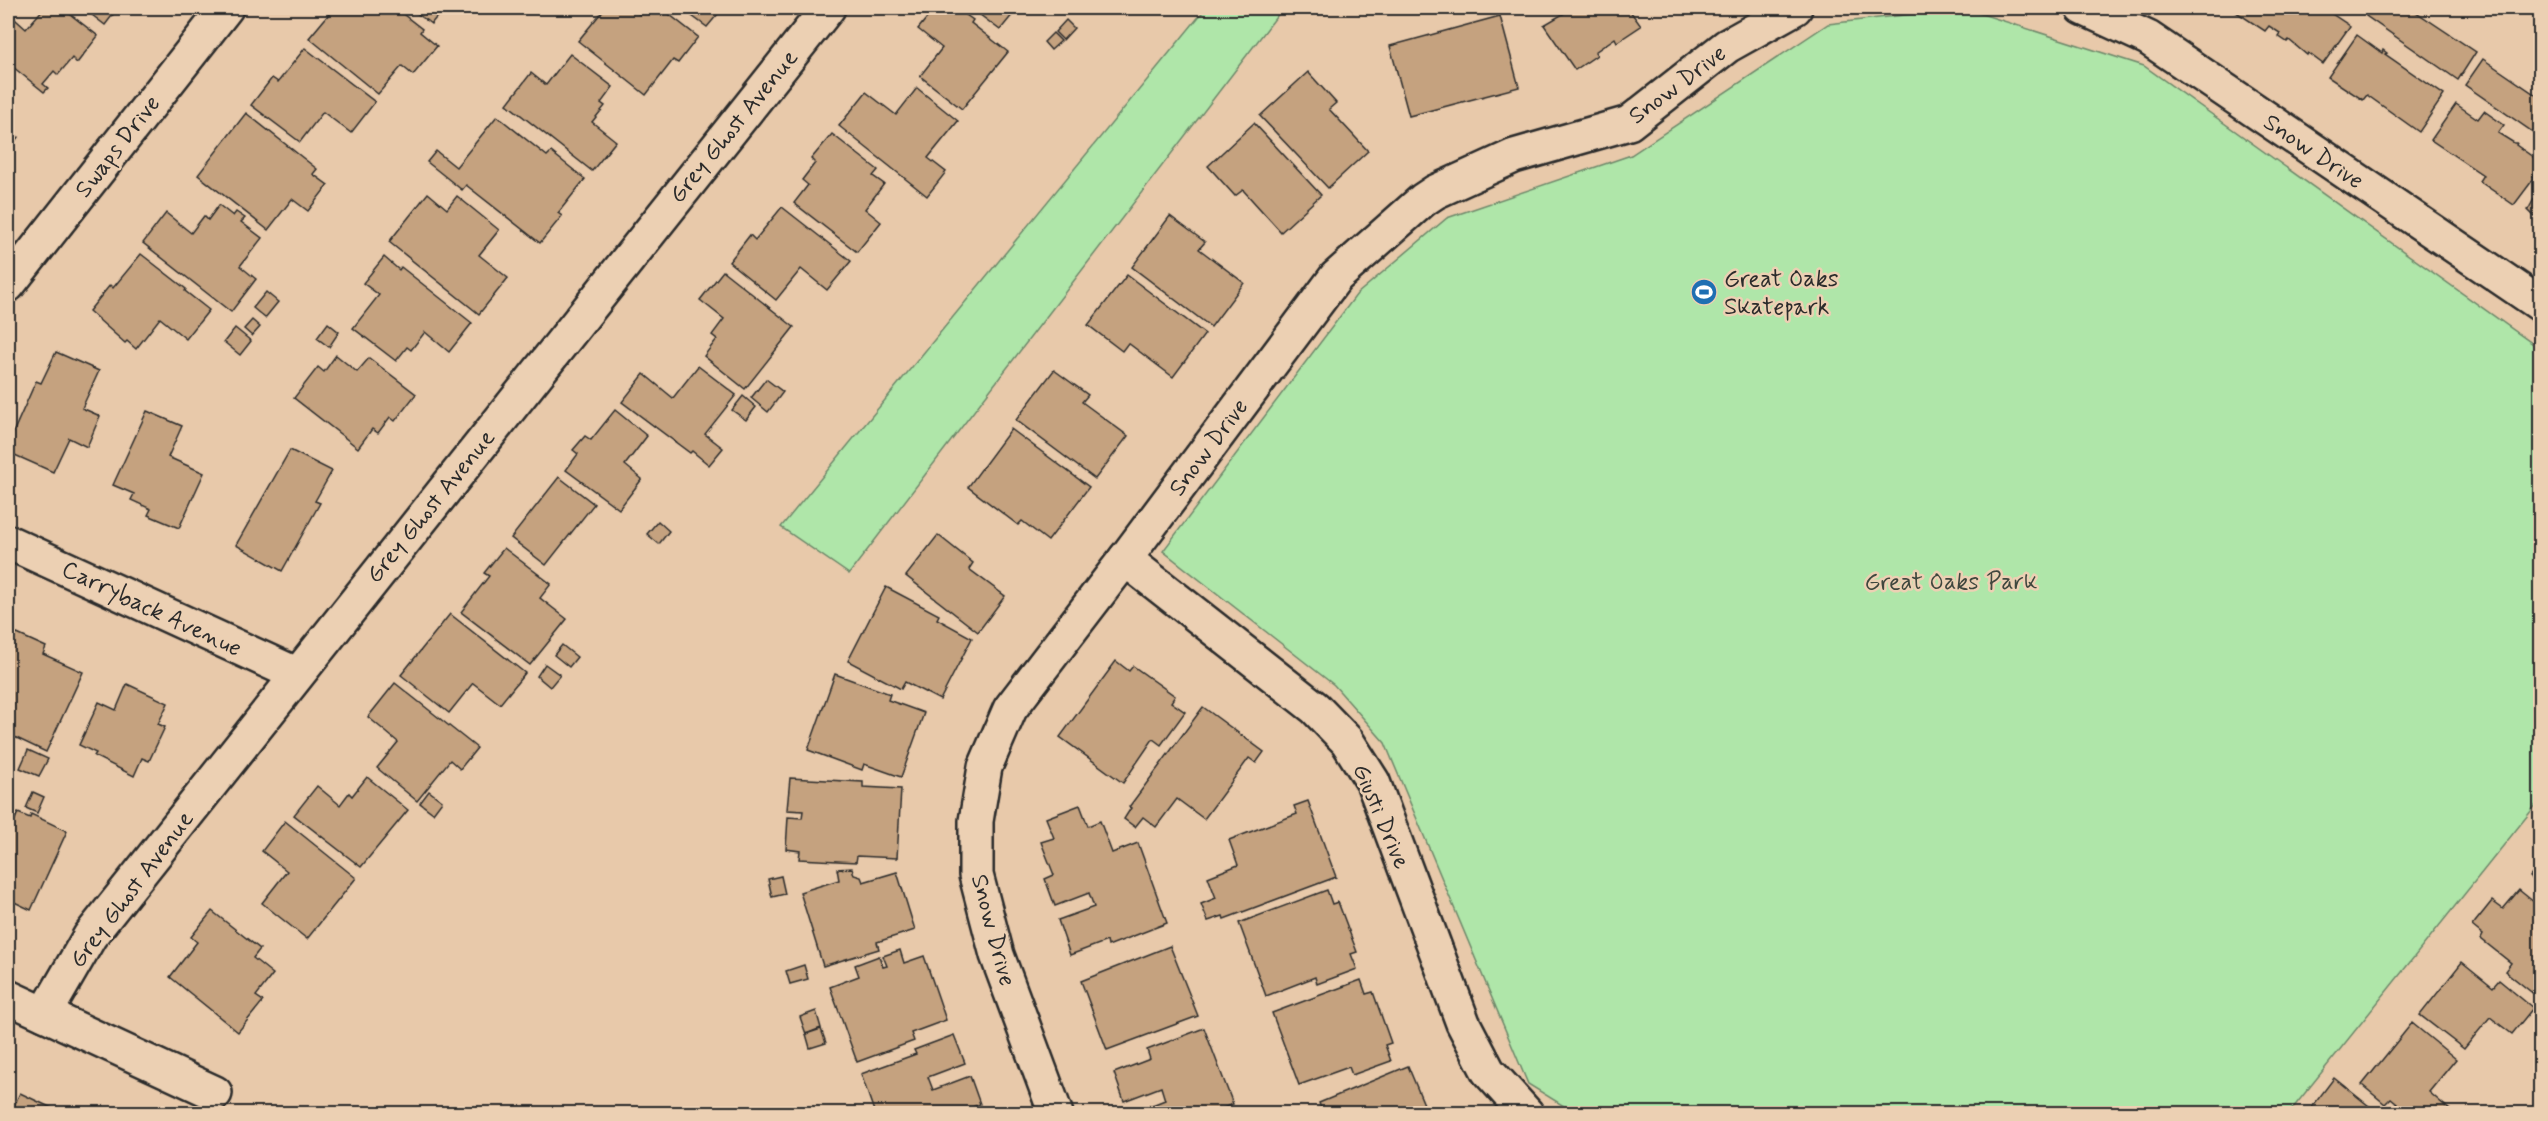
<svg xmlns="http://www.w3.org/2000/svg" width="2548" height="1121" font-family="Mynerve,sans-serif">
<style>
.green{fill:#afe6a9;stroke:#6d886a;stroke-width:1.5}
.building{fill:#c5a27f;stroke:#2b2b2b;stroke-width:1.5}
.lines{fill:none;stroke-linecap:round;stroke-linejoin:round}
.minor-casing{stroke:#2b2b2b;stroke-width:38}
.minor{stroke:#ecd0b3;stroke-width:33}
.labels{text-anchor:middle;stroke-width:5;stroke-linejoin:round;paint-order:stroke}
.street-label{font-size:24px;fill:#2b2b2b;stroke:#ecd0b3}
.poi-label{font-size:24px;fill:#2b2b2b;stroke:#ecd0b3;text-anchor:start}
.park-label{font-size:24px;fill:#3f473e;stroke:#ecd0b3}
</style>
<rect width="100%" height="100%" fill="#e8c9aa"/>
<filter id="ink" filterUnits="userSpaceOnUse"><feTurbulence type="fractalNoise" baseFrequency=".0167" numOctaves="2"/><feDisplacementMap in="SourceGraphic" scale="12" xChannelSelector="R" yChannelSelector="G"/><feConvolveMatrix kernelMatrix="1 2 1 2 8 2 1 2 1" color-interpolation-filters="sRGB"/></filter>
<g filter="url(#ink)">
<!-- green -->
<g class="green">
<path d="M1206,8h77l-434,566 -68,-47z"/>
<path d="M1963,8l181,58 396,283v451l-251,313h-714l-47,-29 -143,-341 -51,-58 -171,-134 194,-257 90,-76 184,-63 197,-131z"/>
</g>
<!-- building -->
<g class="building">
<path d="M44,8h18l36,28 -21,27 -5,-5 -14,17 -4,-4 -11,13 5,4 -4,4 -36,-29v-50l18,16z"/>
<path d="M83,8h35l-13,17z"/>
<path d="M334,8h61l27,21 -2,3 17,14 -24,29 -11,-9 -24,28 -69,-56z"/>
<path d="M410,8h34l-13,16z"/>
<path d="M605,8h26l9,7 6,-7h15l37,29 -20,26 -5,-3 -27,35 -68,-54z"/>
<path d="M681,8h42l-16,19z"/>
<path d="M935,8h21l17,12 -2,3 37,29 -46,57 -42,-33 22,-28 -24,-19z"/>
<path d="M971,8h47l-18,22z"/>
<path d="M1573,8h55l13,18 -24,16 -2,-4 -20,14 2,3 -22,15 -31,-45z"/>
<path d="M2230,8h97l-1,2 24,16 -27,38 -15,-11 -1,2 -18,-15 -2,2 -9,-6 2,-3 -11,-7 -4,5z"/>
<path d="M2372,8h38l66,44 -18,28 -92,-64z"/>
<path d="M1500,16l19,71 -110,29 -19,-70z"/>
<path d="M1066,20l8,8 -11,12 -8,-8z"/>
<path d="M1053,33l8,8 -10,9 -7,-8z"/>
<path d="M2357,35l25,18 1,-3 4,3 -2,1 59,41 -25,37 -52,-37 -4,5 -35,-23z"/>
<path d="M305,48l70,54 -24,31 -28,-21 -23,30 -49,-37 21,-27 6,4z"/>
<path d="M570,54l43,33 -12,16 4,3 -13,16 24,19 -24,30 -85,-67 24,-31 15,12z"/>
<path d="M2483,59l57,39v39l-75,-52z"/>
<path d="M1308,72l28,31 -7,6 39,42 -40,37 -68,-72z"/>
<path d="M917,88l41,33 -30,37 18,14 -19,24 -88,-70 27,-34 30,23z"/>
<path d="M2456,104l22,15 6,-8 20,14 -6,8 16,10h3l-1,2 24,17 -7,14 2,1 -21,28 -35,-24 4,-6 -52,-35z"/>
<path d="M246,113l71,56 -4,5 15,11 -20,26 -16,-12 -24,31 -70,-55z"/>
<path d="M497,116l50,40 4,-4 34,27 -27,34 4,3 -22,27 -74,-58 -4,5 -35,-28 9,-11 20,16z"/>
<path d="M1254,123l67,72 -40,37 -38,-42 -8,6 -27,-30z"/>
<path d="M8,128l10,9 -10,13z"/>
<path d="M832,134l46,36 -5,6 11,8 -19,25 16,13 -24,30 -63,-49 14,-18 -6,-5 13,-17 -4,-4z"/>
<path d="M2540,188v34l-12,-12z"/>
<path d="M428,193l19,16 10,-13 42,34 -20,25 29,23 -29,36 -90,-72z"/>
<path d="M219,205l14,11 3,-4 9,6 -4,4 21,16 -22,28 16,13 -25,33 -88,-69 23,-30 25,20 13,-17 4,4z"/>
<path d="M782,207l69,54 -24,29 -26,-21 -25,31 -47,-38 21,-27 5,5z"/>
<path d="M1170,216l35,26 -6,7 45,34 -33,44 -79,-60z"/>
<path d="M141,254l45,35 -1,2 24,19 -23,29 -26,-21 -24,31 -9,-8 -2,2 -36,-32 21,-26 3,3z"/>
<path d="M384,257l15,13 2,-3 71,56 -23,29 -24,-20 -14,18 -4,-3 -11,14 -43,-33 26,-33 -16,-12z"/>
<path d="M723,271l71,56 -49,62 -41,-33 13,-17 -5,-4 12,-16 -24,-19z"/>
<path d="M1127,275l78,59 -32,43 -45,-34 -6,8 -34,-26z"/>
<path d="M266,292l12,10 -13,16 -12,-10z"/>
<path d="M252,320l8,7 -8,9 -8,-7z"/>
<path d="M328,323l11,9 -10,15 -12,-9z"/>
<path d="M235,328l16,13 -11,14 -16,-13z"/>
<path d="M56,352l43,19 -17,37 18,8 -13,31 -18,-9 -16,34 -45,-20v-8l28,-63 5,2z"/>
<path d="M336,355l21,17 12,-14 47,36 -21,27 -5,-4 -12,16 -6,-4 -14,19 -64,-50 24,-31 6,5z"/>
<path d="M698,366l38,29 -31,39 18,14 -14,17 -17,-14 -2,2 -68,-51 22,-28 29,24z"/>
<path d="M1054,370l34,25 -6,7 46,34 -33,43 -79,-59z"/>
<path d="M766,379l17,13 -15,20 -17,-14z"/>
<path d="M743,396l13,11 -10,13 -14,-10z"/>
<path d="M615,410l32,26 -22,29 17,14 -23,30 -53,-39 12,-16 -5,-4 12,-14 6,4z"/>
<path d="M147,411l35,15 -14,31 36,16 -25,55 -31,-13 3,-6 -20,-9 3,-6 -21,-9z"/>
<path d="M1011,429l78,58 -41,54 -26,-20 -4,4 -50,-38z"/>
<path d="M290,450l42,21 -17,30 5,2 -38,68 -46,-26z"/>
<path d="M559,477l35,27 -48,61 -35,-27z"/>
<path d="M658,521l11,10 -10,13 -12,-10z"/>
<path d="M938,535l35,28 -4,6 36,27 -27,36 -72,-56z"/>
<path d="M504,548l47,36 -11,14 27,21 -37,46 -69,-53 28,-36 -5,-3z"/>
<path d="M886,587l53,28 -2,4 35,19 -32,62 -35,-18 -4,7 -53,-28z"/>
<path d="M450,614l75,59 -25,31 -27,-21 -24,30 -48,-38z"/>
<path d="M15,633l31,14 -3,7 40,18 -37,80 -38,-18v-84z"/>
<path d="M562,645l15,12 -8,10 -15,-12z"/>
<path d="M1116,661l13,10 4,-5 42,30 -4,6 14,10 -24,33 -8,-6 -30,44 -63,-46z"/>
<path d="M545,664l15,11 -10,12 -13,-11z"/>
<path d="M835,674l55,20 -2,6 36,13 -23,64 -37,-13 -2,6 -54,-20z"/>
<path d="M395,683l82,65 -17,21 -10,-9 -33,41 -40,-33 21,-26 -30,-25z"/>
<path d="M127,684l41,19 -10,21 7,3 -16,34 -7,-3 -8,18 -40,-20 2,-3 -17,-8 20,-43 17,8z"/>
<path d="M1203,707l61,45 -8,11 -7,-5 -45,61 -27,-20 -21,28 -13,-10 -8,10 -11,-8 7,-11 -2,-1z"/>
<path d="M28,750l20,9 -9,17 -19,-8z"/>
<path d="M367,777l41,33 -47,57 -67,-52 23,-29 23,19 9,-12 3,3z"/>
<path d="M790,778l73,4v5l38,2 -4,69 -40,-2 -1,6 -57,-3 1,-8 -14,-2 2,-32 14,1 1,-7 -16,-1z"/>
<path d="M429,791l13,10 -9,12 -13,-10z"/>
<path d="M33,792l11,5 -7,16 -11,-5z"/>
<path d="M1308,801l28,76 -112,42 -1,-3 -15,5 -7,-17 15,-6 -8,-21 30,-12 -9,-25 68,-26 -3,-8z"/>
<path d="M1080,805l8,21 12,-5 12,32 26,-10 29,80 -59,23 -1,-5 -37,14 -12,-35 36,-13 -5,-14 -34,13 -10,-27 9,-4 -13,-33 13,-4 -8,-20z"/>
<path d="M18,813l12,5 1,-4 36,17 -36,79 -23,-11v-64z"/>
<path d="M285,821l71,57 -49,61 -45,-36 25,-32 -25,-20z"/>
<path d="M2540,863v23l-10,-9z"/>
<path d="M852,868l2,7 7,2 2,5 34,-10 18,58 -38,12 2,7 -56,17 -23,-74 39,-12 -2,-11z"/>
<path d="M781,876l4,18 -13,3 -4,-18z"/>
<path d="M1327,890l5,14 6,-2 19,50 -6,2 6,15 -40,15 -2,-7 -49,19 -27,-73z"/>
<path d="M2519,890l21,17v92l-35,-28 6,-8 -30,-24 2,-4 -11,-9 20,-25 11,8z"/>
<path d="M212,911l48,38 -7,9 20,16 -17,22 7,5 -25,31 -68,-55 27,-35 -6,-5z"/>
<path d="M1170,946l28,70 -91,34 -26,-69z"/>
<path d="M900,950l4,13 20,-7 22,64 -35,13 3,8 -57,21 -27,-75 29,-11 -4,-11 24,-9 4,11 4,-1 -4,-10z"/>
<path d="M2462,962l31,25 6,-7 34,28 -21,26 -22,-17 -26,32 -44,-34z"/>
<path d="M804,965l4,14 -18,5 -4,-13z"/>
<path d="M1361,980l5,14 7,-2 18,51 -6,2 6,16 -39,14 -3,-8 -50,18 -27,-72z"/>
<path d="M816,1011l5,17 -15,6 -6,-17z"/>
<path d="M2412,1023l44,36 -27,33 22,19 -2,3h-51l-5,-5 4,-6 -6,-5 -6,6 -23,-19z"/>
<path d="M1204,1028l29,76 -24,10h-80l36,-14 -4,-13 -37,14 -10,-28 36,-14 -3,-9z"/>
<path d="M821,1029l5,14 -16,5 -4,-14z"/>
<path d="M954,1035l11,28 -37,14 5,13 37,-14 10,28 -25,10h-80l-14,-40 55,-20 -2,-4z"/>
<path d="M1408,1066l20,48h-105l-4,-11z"/>
<path d="M2334,1078l45,36h-66l-4,-3z"/>
<path d="M20,1093l38,18 -1,3h-47z"/>
</g>
<g class="lines">
<defs>
<g id="minor">
<path d="M2083,8l65,30 392,266"/>
<path d="M8,285l218,-277"/>
<path d="M8,542l288,132"/>
<path d="M1125,559l190,149 32,33 26,41 90,241 25,48 39,43"/>
<path d="M8,997l207,96"/>
<path d="M45,1014l45,-78 738,-928"/>
<path d="M1056,1114l-59,-159 -21,-80v-54l9,-54 25,-58 115,-150 211,-282 87,-77 12,-8 79,-36 115,-33 98,-77 68,-38"/>
</g>
</defs>
<!-- minor casing -->
<use href="#minor" class="minor-casing"/>
<!-- minor -->
<use href="#minor" class="minor"/>
</g>
</g>
<!-- icons -->
<defs>
<symbol id="stadium-disc" viewBox="-11 -11 22 22"><circle r="9.5" fill="#1f6fb2" stroke="#ecd0b3"/><path d="M0-5a6.5 5 0 1 0 0 10a6.5 5 0 1 0 0-10ZM-3.5-1.8h7v3.6h-7Z" fill="#fff"/></symbol>
</defs>
<g fill-rule="evenodd">
<use href="#stadium-disc" x="1689" y="277" width="30" height="30"/>
</g>
<g class="labels">
<!-- street labels -->
<g class="street-label">
<text transform="translate(1677 84) rotate(-37)" y="8">Snow Drive</text>
<text transform="translate(733 126) rotate(-51)" y="8">Grey Ghost Avenue</text>
<text transform="translate(117 146) rotate(-52)" y="8">Swaps Drive</text>
<text transform="translate(2314 151) rotate(34)" y="8">Snow Drive</text>
<text transform="translate(1208 447) rotate(-53)" y="8">Snow Drive</text>
<text transform="translate(430 506) rotate(-51)" y="8">Grey Ghost Avenue</text>
<text transform="translate(152 608) rotate(25)" y="8">Carryback Avenue</text>
<text transform="translate(1382 816) rotate(67)" y="8">Giusti Drive</text>
<text transform="translate(131 889) rotate(-53)" y="8">Grey Ghost Avenue</text>
<text transform="translate(994 930) rotate(75)" y="8">Snow Drive</text>
</g>
<!-- poi labels -->
<g class="poi-label">
<text x="1724" y="286">Great Oaks<tspan x="1724" dy="28">Skatepark</tspan></text>
</g>
<!-- park labels -->
<g class="park-label">
<text x="1951" y="589">Great Oaks Park</text>
</g>
</g>
<!-- margin -->
<rect width="2548" height="1121" fill="none" stroke="#ecd0b3" stroke-width="30"/>
<rect x="15" y="15" width="2518" height="1091" fill="none" stroke="#2b2b2b" stroke-width="2" filter="url(#ink)"/>
</svg>
